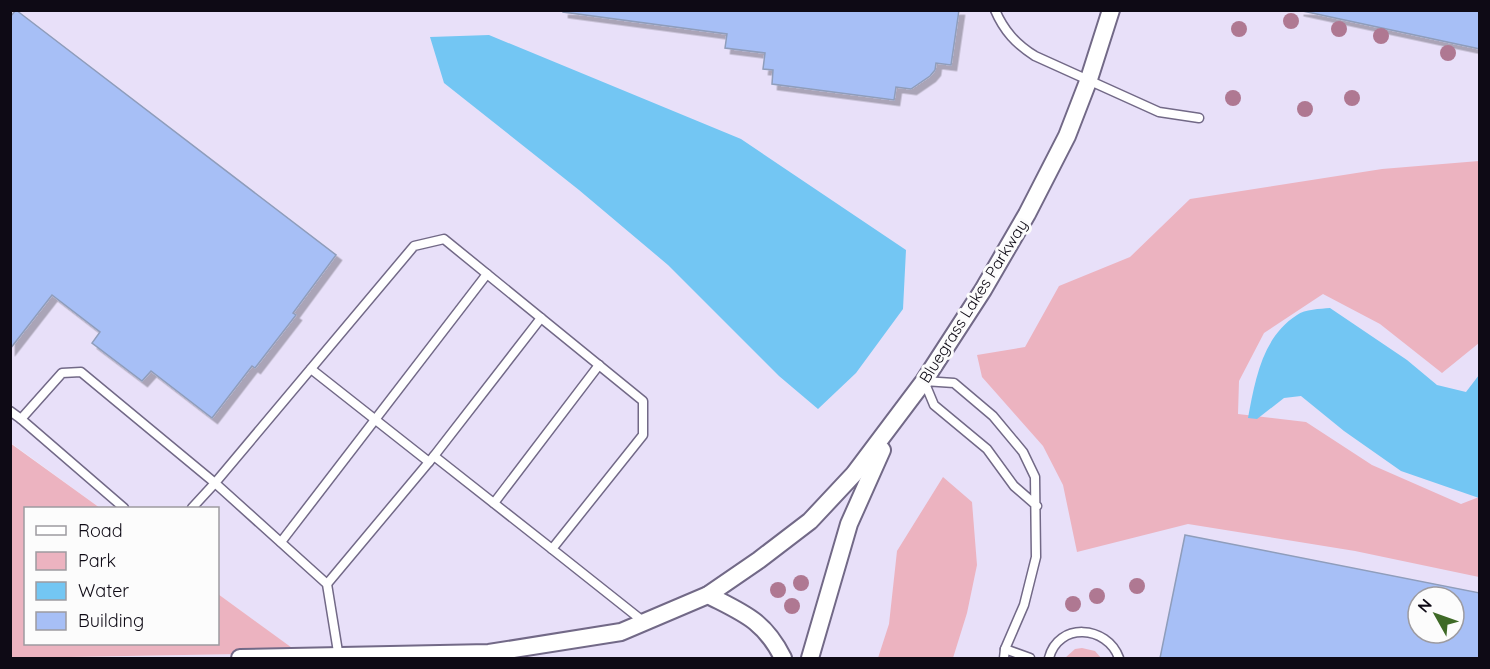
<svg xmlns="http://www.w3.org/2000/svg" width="1490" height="669" font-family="Quicksand,sans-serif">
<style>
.built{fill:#e8e0f9;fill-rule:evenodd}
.green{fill:#ecb3c0}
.water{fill:#73c6f3}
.building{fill:#a7bff6;stroke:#8f9dbb;stroke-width:1.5;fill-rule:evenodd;filter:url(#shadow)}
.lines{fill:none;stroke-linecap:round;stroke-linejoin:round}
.service-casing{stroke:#726987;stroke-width:11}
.minor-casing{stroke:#726987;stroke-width:20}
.service{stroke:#fff;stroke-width:8}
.minor{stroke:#fff;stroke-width:16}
.tree{fill:#af7892}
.labels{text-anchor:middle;stroke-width:6;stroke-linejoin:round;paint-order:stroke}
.street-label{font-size:16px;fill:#0e0a15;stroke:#fcfcfc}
</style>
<defs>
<filter id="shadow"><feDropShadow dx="5.5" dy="5.5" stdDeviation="0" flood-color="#0004"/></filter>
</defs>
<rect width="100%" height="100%" fill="#f0edfa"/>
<!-- built -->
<path class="built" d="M11,11h1468v647h-1468l287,-5 -80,-59v-86h-118l-89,-65zM1418,597h36v36h-36z"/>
<!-- green -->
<g class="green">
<path d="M1479,161v182l-37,30 -62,-49 -57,-30 -59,39 -25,48 -1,33 68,8 66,43 89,39 18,-7v80l-124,-26 -167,-27 -111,28 -14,-67 -20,-39 -61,-69 -5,-22 48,-8 34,-61 71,-29 60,-58 192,-30z"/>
<path d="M10,443l90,65h-74v136h192v-50l81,59 -288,5z"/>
<path d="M943,477l29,25 5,63 -10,48 -14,45h-75l11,-34 8,-73z"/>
<path d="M1082,648l13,3 6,7h-36l10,-9z"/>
</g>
<!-- water -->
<g class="water">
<path d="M489,35l252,104 165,111 -3,59 -47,64 -38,36 -39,-33 -111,-111 -89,-75 -135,-107 -14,-46z"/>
<path d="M1330,308l77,52 30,25 29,7 13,-17v123l-78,-27 -57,-40 -43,-35 -17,2 -27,21 -9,-1c7,-37 14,-81 49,-103 8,-6 23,-6 33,-7z"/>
</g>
<!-- building -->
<g class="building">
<path d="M16,10l320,245 -43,58 3,2 -41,53 -3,-2 -40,52 -61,-47 -9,10 -50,-38 8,-11 -48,-37 -42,54v-332z"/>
<path d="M563,10h396l-8,55 -15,-2 -1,7 -5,6 -19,13 -15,-2 -2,13 -122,-16 1,-14 -10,-1 2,-16 -40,-5 2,-14 -164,-22z"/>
<path d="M1298,10h182v39z"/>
<path d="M1185,535l295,58v65h-320zM1418,597h36v36h-36z"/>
</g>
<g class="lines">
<defs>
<g id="service">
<path d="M995,10c9,21 21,34 40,46l124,56 40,6"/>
<path d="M311,369l118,93"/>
<path d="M10,411l11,8"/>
<path d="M434,456l107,-138"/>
<path d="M494,503l105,-138"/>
<path d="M124,508l-103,-89 41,-46 19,-1 134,111 -23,25"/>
<path d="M281,542l206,-268"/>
<path d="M327,584l107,-128 118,93"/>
<path d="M1005,649l25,9"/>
<path d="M339,658l-12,-74 -112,-101 199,-237 30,-7 199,162v34l-91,114 92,73"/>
<path d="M1004,658l1,-9 19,-44 12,-48 -1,-80 -12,-25 -30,-36 -39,-33 -30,-2 10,24 53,44 27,37 23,20"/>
<path d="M1049,658c9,-36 58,-33 70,0"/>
</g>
<g id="minor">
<path d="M708,595c35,18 56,25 75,63"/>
<path d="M240,658l249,-5 132,-21 87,-37 51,-35 51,-39 44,-47 70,-93 59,-91 44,-76 40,-78 22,-57 22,-69"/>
<path d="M810,658l39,-134 33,-74"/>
</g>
</defs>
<!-- service casing -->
<use href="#service" class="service-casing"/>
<!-- minor casing -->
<use href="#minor" class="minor-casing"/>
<!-- service -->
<use href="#service" class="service"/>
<!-- minor -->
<use href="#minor" class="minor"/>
</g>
<!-- trees -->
<g class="tree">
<circle cx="1291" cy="21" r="8"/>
<circle cx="1239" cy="29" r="8"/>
<circle cx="1339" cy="29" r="8"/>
<circle cx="1381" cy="36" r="8"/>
<circle cx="1448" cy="53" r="8"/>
<circle cx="1233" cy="98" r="8"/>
<circle cx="1352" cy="98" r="8"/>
<circle cx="1305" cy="109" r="8"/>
<circle cx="801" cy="583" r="8"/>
<circle cx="1137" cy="586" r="8"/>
<circle cx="778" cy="590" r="8"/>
<circle cx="1097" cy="596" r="8"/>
<circle cx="1073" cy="604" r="8"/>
<circle cx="792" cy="606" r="8"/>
</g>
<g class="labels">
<!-- street labels -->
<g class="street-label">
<text transform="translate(973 301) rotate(-58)" y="6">Bluegrass Lakes Parkway</text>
</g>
</g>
<!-- border -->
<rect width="1490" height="669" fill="none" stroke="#0e0a15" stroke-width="24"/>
<!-- legend -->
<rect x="24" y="507" width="195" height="138" fill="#fcfcfc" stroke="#9d9ba0" stroke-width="1.5"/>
<rect x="36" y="526" width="30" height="9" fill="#ffffff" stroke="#9d9ba0" stroke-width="1.5"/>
<text x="78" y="537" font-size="18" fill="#0e0a15">Road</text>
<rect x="36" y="552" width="30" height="18" fill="#ecb3c0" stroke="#9d9ba0" stroke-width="1.5"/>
<text x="78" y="567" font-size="18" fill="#0e0a15">Park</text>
<rect x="36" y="582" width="30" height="18" fill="#73c6f3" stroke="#9d9ba0" stroke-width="1.5"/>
<text x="78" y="597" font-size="18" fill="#0e0a15">Water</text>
<rect x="36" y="612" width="30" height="18" fill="#a7bff6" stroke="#9d9ba0" stroke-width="1.5"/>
<text x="78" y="627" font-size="18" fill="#0e0a15">Building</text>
<!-- north arrow -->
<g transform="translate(1436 615) rotate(310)"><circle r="28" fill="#fcfcfc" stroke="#9d9ba0" stroke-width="1.5"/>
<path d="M0-4.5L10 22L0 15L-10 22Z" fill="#3f6a27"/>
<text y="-9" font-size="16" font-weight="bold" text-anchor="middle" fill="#0e0a15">N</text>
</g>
</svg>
